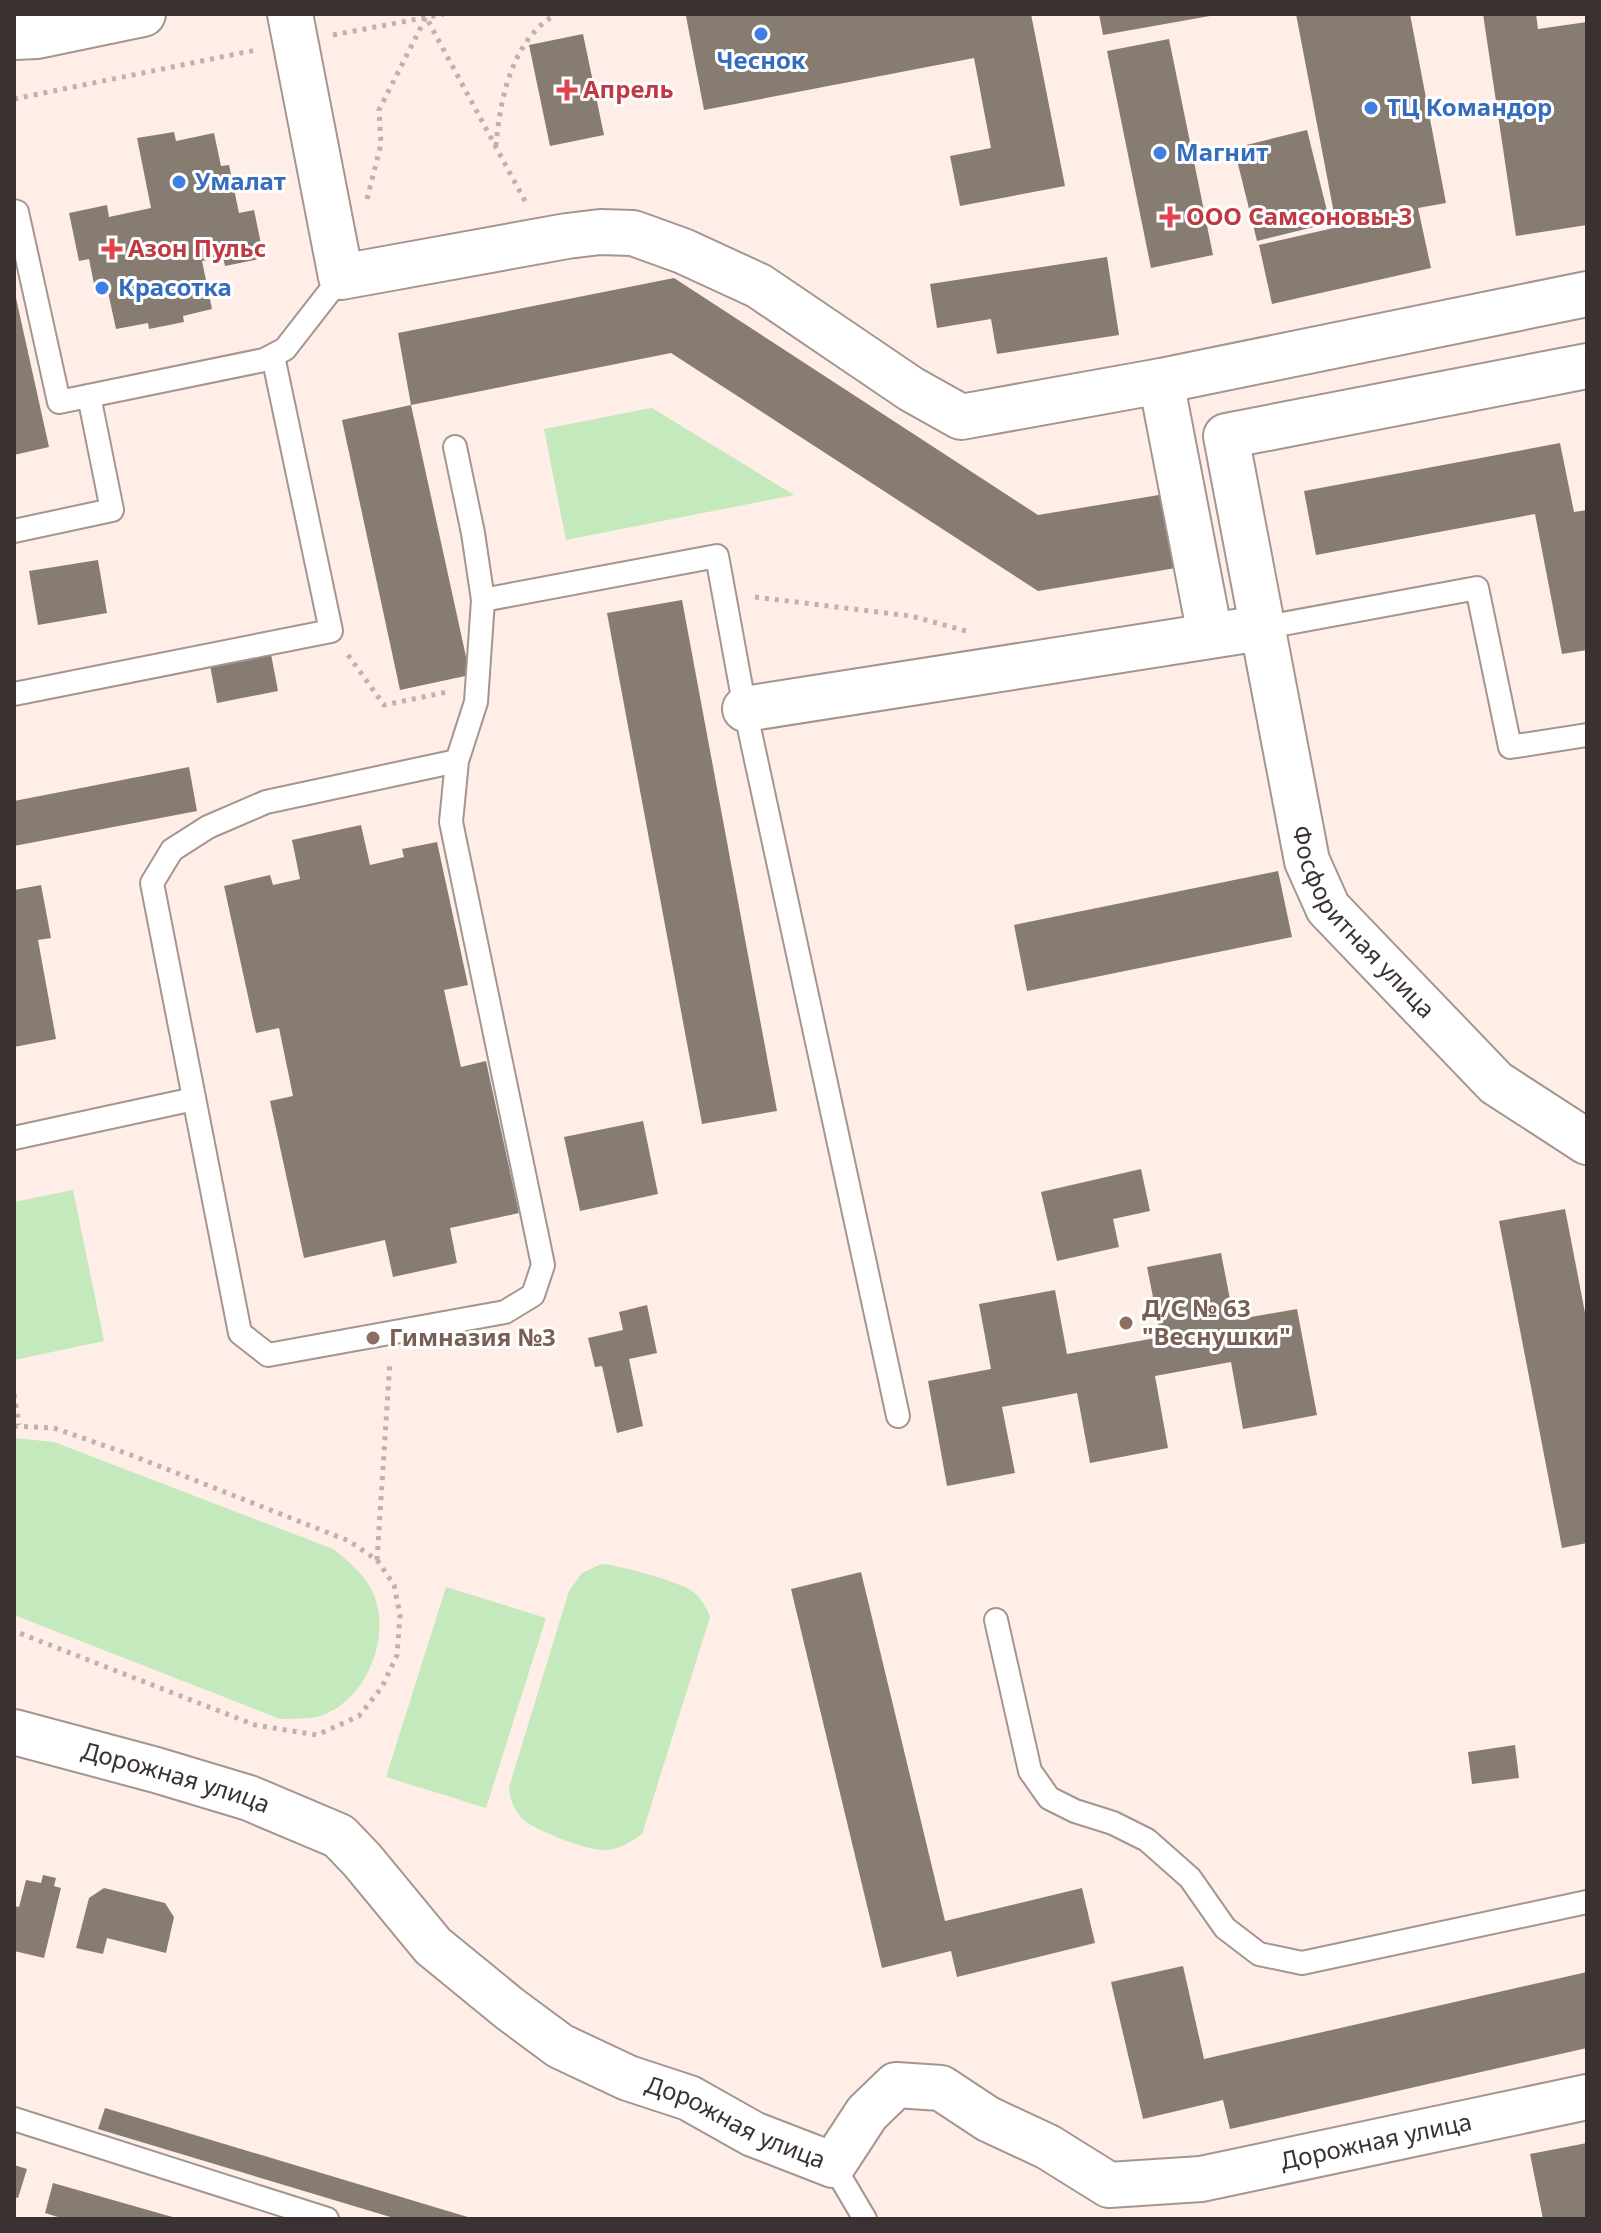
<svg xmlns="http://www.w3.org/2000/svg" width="1601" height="2233" font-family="'Noto Sans',sans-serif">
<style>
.green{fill:#c3e9bc}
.building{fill:#877c72}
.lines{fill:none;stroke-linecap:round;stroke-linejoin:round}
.service-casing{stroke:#a4958f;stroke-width:26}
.minor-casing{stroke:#a4958f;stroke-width:48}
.primary-casing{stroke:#a4958f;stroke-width:48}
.path{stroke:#bfb1ac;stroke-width:5;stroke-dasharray:4 6;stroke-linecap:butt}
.service{stroke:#fff;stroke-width:22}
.minor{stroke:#fff;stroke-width:44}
.primary{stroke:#fff;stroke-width:44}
.shop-dot{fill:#3f7fe0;stroke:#fff;stroke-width:3}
.health-dot{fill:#e0444e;stroke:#fff;stroke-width:3}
.education-dot{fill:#8d6e63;stroke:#fff;stroke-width:3}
.labels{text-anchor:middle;stroke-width:6;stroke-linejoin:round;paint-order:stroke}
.shop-label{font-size:24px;font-weight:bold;fill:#366cbe;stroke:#fff;text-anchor:start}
.health-label{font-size:24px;font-weight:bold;fill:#be3a42;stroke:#fff;text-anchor:start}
.street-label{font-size:24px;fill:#393230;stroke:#fff}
.education-label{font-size:24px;font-weight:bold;fill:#785e54;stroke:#fff;text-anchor:start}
</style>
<rect width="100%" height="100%" fill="#ffeee8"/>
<!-- green -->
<g class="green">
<path d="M651,408h1l142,87 -228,45 -22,-111z"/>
<path d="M73,1190l31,151 -90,19v-158z"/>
<path d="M14,1438l40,4 279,107c16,13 32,25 41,46 17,42 -7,104 -51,120 -12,5 -30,3 -43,4l-266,-104z"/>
<path d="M601,1564c18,1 77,17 91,27 9,7 14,16 18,26l-68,217c-12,9 -26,17 -41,16 -16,-1 -65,-19 -77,-30 -10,-9 -14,-20 -15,-33l60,-196 13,-18z"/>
<path d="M446,1587l100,31 -60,190 -100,-31z"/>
</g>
<!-- building -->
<g class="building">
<path d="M696,14h335l34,172 -105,20 -10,-50 41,-8 -17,-90 -270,52 -18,-94z"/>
<path d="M1099,14h111v2l-107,19z"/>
<path d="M1296,14h114l36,189 -28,5 13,60 -159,36 -13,-59 153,-35 -76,14z"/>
<path d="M1483,14h53l2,15 49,-7v203l-71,11z"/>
<path d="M583,34l21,101 -54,11 -21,-101z"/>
<path d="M1169,39l44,216 -62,13 -44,-217z"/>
<path d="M1307,130l23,93 -73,18 -23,-93z"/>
<path d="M174,132l2,9 38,-8 7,33 8,-1 10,48 15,-3 10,48 -39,8 -2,-9 -21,4 10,48 -29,7 1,6 -35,7 -1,-6 -32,6 -8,-37 -12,2 -7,-35 -10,2 -10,-48 38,-8 2,12 42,-9 -14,-70z"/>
<path d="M1107,257l12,78 -122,19 -6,-35 -54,9 -7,-44z"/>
<path d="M674,278l364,237 133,-22 11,74 -144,24 -367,-238 -260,52 -13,-72z"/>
<path d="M14,289l35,158 -35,8z"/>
<path d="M411,405l59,270 -70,15 -58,-270z"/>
<path d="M1560,443l14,69 13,-2v140l-25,4 -27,-140 -219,41 -12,-64z"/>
<path d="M98,560l9,53 -69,12 -9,-54z"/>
<path d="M682,600l95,511 -75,13 -95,-511z"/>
<path d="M271,654l7,37 -61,12 -7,-38z"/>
<path d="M189,767l8,44 -183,35v-45z"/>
<path d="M361,825l9,40 34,-8 -2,-8 35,-7 31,143 -24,5 17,77 25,-6 33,152 -69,15 7,35 -64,14 -8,-37 -81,18 -34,-157 23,-5 -14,-68 -23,5 -32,-147 46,-11 3,10 27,-6 -8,-39z"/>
<path d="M1278,871l14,66 -265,54 -13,-66z"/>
<path d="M41,885l10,53 -13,2 18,99 -42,8v-157z"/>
<path d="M643,1121l15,73 -78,17 -16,-74z"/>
<path d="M1141,1169l9,42 -37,8 6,28 -62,14 -16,-69z"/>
<path d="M1565,1209l22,114v220l-25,5 -63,-327z"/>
<path d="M1221,1253l13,67 63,-11 20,106 -74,14 -12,-67 -76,14 13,72 -78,15 -13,-70 -75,14 13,66 -68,13 -19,-105 63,-12 -12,-65 76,-14 12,64 94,-17 -14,-70z"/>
<path d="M647,1305l10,48 -28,6 14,67 -26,7 -15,-67 -7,1 -7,-29 35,-8 -4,-18z"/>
<path d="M861,1572l84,349 137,-33 13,55 -138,34 -6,-26 -69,17 -91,-379z"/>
<path d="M1515,1745l4,33 -47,6 -4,-32z"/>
<path d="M43,1875l13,3 -2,8 7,2 -17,70 -30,-7v-45l5,1 7,-27 15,3z"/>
<path d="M104,1888l61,15 9,14 -8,36 -59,-15 -4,16 -27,-6 13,-50z"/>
<path d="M1183,1966l21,93 383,-87v76l-357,81 -7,-29 -80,19 -32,-137z"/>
<path d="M105,2108l366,110v1h-74l-299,-90z"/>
<path d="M1587,2143v76h-44l-13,-65z"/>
<path d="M14,2165l13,4 -9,29 -4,-1z"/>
<path d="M53,2183l123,35v1h-112l-19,-6z"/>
</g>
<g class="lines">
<defs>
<g id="service">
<path d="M14,211l3,1 42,190 205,-42 21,-11 56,-72"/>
<path d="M455,447l18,86 10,67 -7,102 -19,59 -6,61 92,443 -10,30 -28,17 -237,43 -28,-22 -88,-450 20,-33 36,-23 58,-25 191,-41"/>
<path d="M14,531l98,-21 -23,-114"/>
<path d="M483,600l234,-44 28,153 153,707"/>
<path d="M1261,628l216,-40 33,159 77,-12"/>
<path d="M14,694l317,-63 -58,-275"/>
<path d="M14,1138l180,-39"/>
<path d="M996,1620l34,151 19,27 26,13 38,12 34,17 43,38 35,50 34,26 43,9 285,-61"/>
<path d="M14,2119l313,100"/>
<path d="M833,2165l32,54"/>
</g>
<g id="minor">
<path d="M290,14l51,263 226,-41 33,-4 33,1 50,18 76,35 152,103 50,28 200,-36 426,-87"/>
<path id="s1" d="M1587,366l-361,70 81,425 21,47 168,175 91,59"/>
<path d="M1161,381l49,254"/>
<path d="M745,709l516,-81"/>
<path id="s2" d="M14,1732l142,38 93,28 90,38 23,24 71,86 77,63 50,37 68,32 61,20 64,36 80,31 34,-52 29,-28 45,3 47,31 60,28 61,38 92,-6 386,-82"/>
</g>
<path id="primary" d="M14,37l23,-1 106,-22"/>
</defs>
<!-- service casing -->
<use href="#service" class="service-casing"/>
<!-- minor casing -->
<use href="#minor" class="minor-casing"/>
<!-- primary casing -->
<use href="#primary" class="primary-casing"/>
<!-- path -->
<g class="path">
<path d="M333,35l111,-21"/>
<path d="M14,99l242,-49"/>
<path d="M496,146c4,-48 16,-106 60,-132"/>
<path d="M367,199l14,-55 -2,-34 47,-93 100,186"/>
<path d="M755,597l156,19 59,16"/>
<path d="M348,655l36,50 63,-13"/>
<path d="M14,1394l5,31"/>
<path d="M14,1426l40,2 77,27 218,86 28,19 17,25 6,30 -3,40 -15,32 -23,29 -42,19 -62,-10 -241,-94"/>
<path d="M377,1560l13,-199"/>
</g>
<!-- service -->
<use href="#service" class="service"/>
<!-- minor -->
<use href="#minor" class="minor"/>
<!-- primary -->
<use href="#primary" class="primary"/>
</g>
<!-- markers -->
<g class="shop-dot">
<circle cx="761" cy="34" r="8"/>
<circle cx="1371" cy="108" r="8"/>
<circle cx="1160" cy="153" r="8"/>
<circle cx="179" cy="182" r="8"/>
<circle cx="102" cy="288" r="8"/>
</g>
<g class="health-dot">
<path d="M563 78h8v8h8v8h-8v8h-8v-8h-8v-8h8z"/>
<path d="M1166 205h8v8h8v8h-8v8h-8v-8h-8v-8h8z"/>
<path d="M108 237h8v8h8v8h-8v8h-8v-8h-8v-8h8z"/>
</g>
<g class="education-dot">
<circle cx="1126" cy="1323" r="8"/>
<circle cx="373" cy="1338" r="8"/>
</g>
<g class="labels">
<!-- shop labels -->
<g class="shop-label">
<text x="761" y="69" text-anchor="middle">Чеснок</text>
<text x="1387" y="116">ТЦ Командор</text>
<text x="1176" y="161">Магнит</text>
<text x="195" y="190">Умалат</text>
<text x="118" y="296">Красотка</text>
</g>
<!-- health labels -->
<g class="health-label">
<text x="583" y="98">Апрель</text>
<text x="1186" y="225">ООО Самсоновы-3</text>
<text x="128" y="257">Азон Пульс</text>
</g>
<!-- street labels -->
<g class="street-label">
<text dy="8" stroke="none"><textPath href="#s1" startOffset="882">Фосфоритная улица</textPath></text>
<text dy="8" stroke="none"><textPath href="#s2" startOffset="168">Дорожная улица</textPath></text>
<text dy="8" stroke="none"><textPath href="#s2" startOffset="840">Дорожная улица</textPath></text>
<text dy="8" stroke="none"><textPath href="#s2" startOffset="1560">Дорожная улица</textPath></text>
</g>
<!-- education labels -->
<g class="education-label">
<text x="1142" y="1317">Д/С № 63<tspan x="1142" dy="28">"Веснушки"</tspan></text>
<text x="389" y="1346">Гимназия №3</text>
</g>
</g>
<!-- border -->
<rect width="1601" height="2233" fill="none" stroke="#393230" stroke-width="32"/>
</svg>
